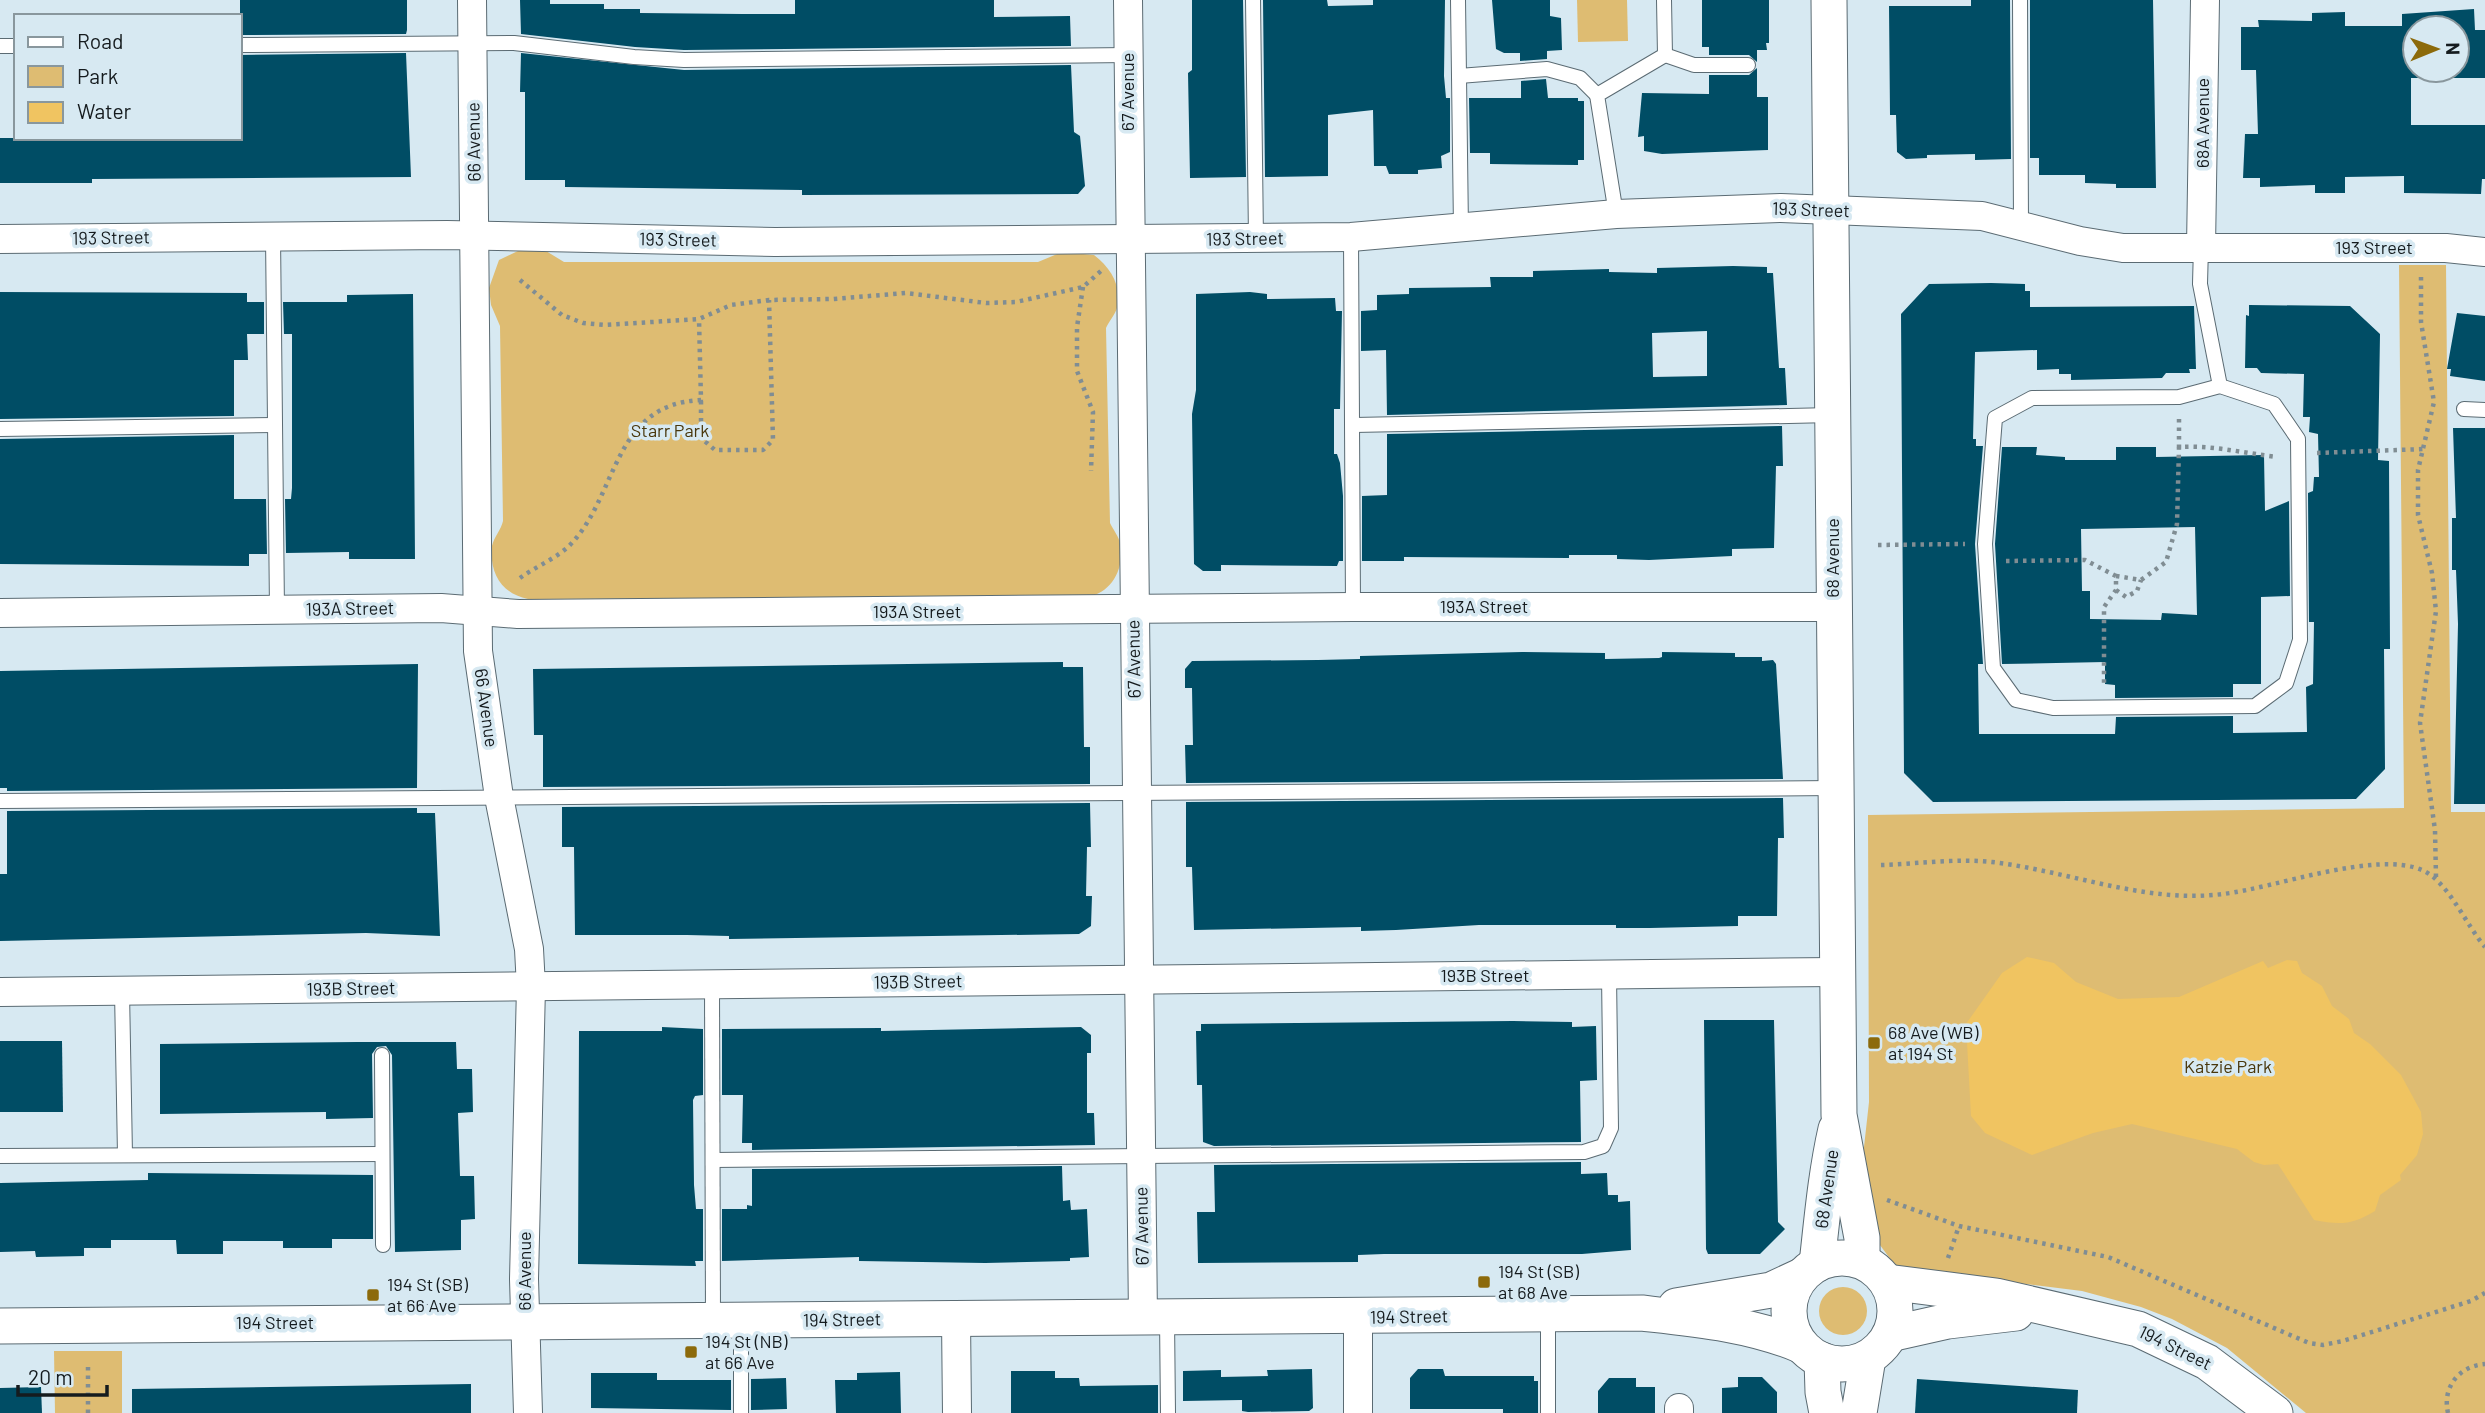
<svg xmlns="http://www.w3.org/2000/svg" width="2485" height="1413" font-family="Barlow,sans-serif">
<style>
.green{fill:#debc72}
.water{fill:#f0c461}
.building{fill:#004d65;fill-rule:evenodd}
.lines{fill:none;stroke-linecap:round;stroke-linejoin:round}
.service-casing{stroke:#5b6b73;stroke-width:16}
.minor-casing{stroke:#5b6b73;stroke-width:30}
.tertiary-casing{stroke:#5b6b73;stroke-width:37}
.path{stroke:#808d93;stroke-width:4.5;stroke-dasharray:3.5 5;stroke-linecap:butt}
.service{stroke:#fff;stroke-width:14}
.minor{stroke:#fff;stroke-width:28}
.tertiary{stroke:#fff;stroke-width:35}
.poi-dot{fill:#8c6a0b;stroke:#d7e9f2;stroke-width:2.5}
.labels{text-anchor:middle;stroke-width:7;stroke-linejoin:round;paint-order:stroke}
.street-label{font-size:18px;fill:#151b1e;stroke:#d7e9f2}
.park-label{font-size:18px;fill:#49370c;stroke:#d7e9f2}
.poi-label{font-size:18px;fill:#151b1e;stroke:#d7e9f2;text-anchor:start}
</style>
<rect width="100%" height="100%" fill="#d7e9f2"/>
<!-- green -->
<g class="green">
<path d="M1577,0h50l1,41 -50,1z"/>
<path d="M520,250l26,1 18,11h474l24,-10 32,3c17,13 28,31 23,53 -2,7 -8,13 -11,20l4,195c3,7 9,13 10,21 5,24 -8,49 -33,53l-559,2c-26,-5 -39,-26 -36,-53 2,-9 9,-16 11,-25l-3,-195 -9,-21 -2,-17 10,-28z"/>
<path d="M2399,265h47l5,547h34v601h-179l-79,-65 -55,-29 -31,-12 -59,-16 -185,-23 -23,-31 -12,-72 7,-63 -1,-287 536,-7z"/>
<circle cx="1843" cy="1311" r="24"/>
<path d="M54,1351h68v62h-67z"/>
</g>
<!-- water -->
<path class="water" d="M2027,957l27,6 22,19 42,17 61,-2 84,-36 5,7 19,-8 10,1 5,12 20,13 10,20 17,13 5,14 16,11 31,31 20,37 2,22 -6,21 -17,20 1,5 -21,15 -5,16c-23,14 -35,14 -61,9l-36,-56 -14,1 -10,-3 -17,-13 -105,-25 -39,9 -61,22 -47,-22 -14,-17 -5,-92 36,-51z"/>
<!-- building -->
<g class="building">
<path d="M240,0h167v30l-1,4 -166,1z"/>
<path d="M520,0h30v4h54v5h36v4l102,1h53v-14h199v17l76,-1 1,30 -387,4 -49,-3 -114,-13z"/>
<path d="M1192,0h51l3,177 -56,1 -2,-105 4,-3z"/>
<path d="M1263,0h64l1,6 45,-1v-5h72l-1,76 2,22h4v54l-9,4 1,12 -24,2v4h-29l-3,-8h-12l-1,-56 -45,5v61l-63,1z"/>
<path d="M1492,0h58v16l11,2 1,32 -15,1v8l-27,2v-8h-16l-8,-4z"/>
<path d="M1702,0h67v43h-3l1,7h-10v12l-8,-7h-40v-8h-7z"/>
<path d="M1971,0h39l1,159 -36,1v-6l-48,1v3l-21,1 -9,-7 -1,-37h-6l-1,-109h82z"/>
<path d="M2030,0h123l3,188h-40v-4l-31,-1v-8h-46v-17h-9z"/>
<path d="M2474,9l1,21h10v48h-74v47h74v54h-3l-1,15 -77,-1v-17l-59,1v16h-30v-8l-55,2v-9h-17l2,-44h13l-2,-64h-15v-43h18l-1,-7 54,1v-8l33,-1v14h57v-12zM2415,28h42v42h-42z"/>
<path d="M406,53l5,124 -319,2v4h-92v-45h240v-83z"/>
<path d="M521,53l163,17 387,-5 3,67 6,4 5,50 -7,8 -276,1v-5l-237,-3v-7h-40v-88h-5z"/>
<path d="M1757,68v29h11v53l-106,4 -18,-3v-15l-6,1 4,-44 67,1v-19h40z"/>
<path d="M1546,79l2,19h30v3h6v59h-6v5l-88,-1v-11h-20l-1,-55h52v-17z"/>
<path d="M1733,266l34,1v6h6l6,95h6l2,37 -400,10 -1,-65 -25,1v-40l16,-1v-15l32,-1v-6l82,-1 -1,-10h43v-6l76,-2v3l48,1v-5zM1707,331v45l-54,1 -1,-44z"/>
<path d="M1991,283l34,1v7h5v16l164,-1 2,63h-7l1,4h-24l-4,5 -91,2v-6h-12v-5l-22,1v-20l-62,2 -2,87h3v7h7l-8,98 8,120h-5l1,70h136l1,-17 117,-1v17l74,-1 -1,-45 7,-3 1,-62h-5l-1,-129 5,-2 1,-14h5l-1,-43 -9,-2 1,-15h-7l1,-43 -43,-1 -4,-5h-12l1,-53 3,1v-11l101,1 30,28 -2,126 11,1 1,188h-6l1,120 -29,30 -423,3 -29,-29 -3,-459 28,-30z"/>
<path d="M0,292l247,1v9h17v32h-17l1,26h-14v56l-234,3z"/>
<path d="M1250,292l17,2v5l68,-1 1,13h6l-2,98h-6v45h3l3,9 3,33v65h-4l-2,5 -116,-1v6h-18l-9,-7 -2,-150 4,-24v-96z"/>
<path d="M413,294l2,265h-66v-7l-63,1 -1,-54h6l1,-11v-154h-8l-1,-32h64v-7z"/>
<path d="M2457,313l28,3v65l-35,-5 1,-7h-4z"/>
<path d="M1782,426l1,40h-7l-2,82 -42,1v7l-83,4 -32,-1v-4h-48v3l-165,-1v4h-42v-65l25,-1v-61z"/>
<path d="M2453,428h32v376h-31l4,-180 -2,-54h-4v-52h4z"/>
<path d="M234,435v64h32l1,55h-18v12l-249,-2v-125z"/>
<path d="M2002,447h35l-1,8 29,2v3h51v-13h40v10l108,-2 1,56 24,-10 1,95 -29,1v87h-28v13l-118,1v-13l-10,-1v-22l-103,2 -7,-120zM2195,527l2,88 -35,-2 -1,7 -71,-1v-28h-8l-1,-62z"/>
<path d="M1662,652l73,1v4h27v4l11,-1 3,4 7,115 -597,4 -1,-38h8l-1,-57h-7v-19l7,-8 126,-1 42,-1v-3l162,-4 83,1v6l54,-1 3,-1z"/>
<path d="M1063,662v5h20l1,80h6v37l-547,3v-52h-9l-1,-66z"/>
<path d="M418,664l-1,124 -410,3v-3h-7v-117z"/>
<path d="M1783,798l1,40h-6l-1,78h-39v10l-88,2h-34v-3h-137l-83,5 -35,1v-4l-167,3 -2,-63h-6v-65z"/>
<path d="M1090,803l1,44h-4l-1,49h6l-1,30 -12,8 -350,5v-3l-42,-1h-112l-1,-88h-12v-40z"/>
<path d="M417,808v5h18l5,123 -74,-3 -366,8v-67h7v-63z"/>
<path d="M1704,1020h70l4,202 7,7 -25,25h-52l-2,-5z"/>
<path d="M1513,1021l59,1v5l24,-1 1,54 -17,1 1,61 -367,4 -11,-4 -1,-57h-5l-1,-54h5v-7z"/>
<path d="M662,1027l41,2v66l-8,1 -2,4 1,85 2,24h7v52h-8l1,5 -118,-2 1,-233h83z"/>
<path d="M1081,1027l10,8v18h-4v60h7l1,32 -343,5v-7h-10l1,-48h-21v-66l159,-1v3z"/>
<path d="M0,1041h62l1,71h-63z"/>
<path d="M357,1042h99l1,27h15l1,43 -15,1 2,63h14l1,43 -14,1v30l-66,2 -3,-197 -6,-9 -9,1 -5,7 1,64 -47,1v-7l-166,2v-70z"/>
<path d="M1581,1162v12l26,-1 1,22h10v7l12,-1 1,49 -49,4h-198l-26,1v7l-160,1 -1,-51h18l-1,-47z"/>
<path d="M1062,1166l1,35 7,-1 1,10 16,-1 2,48 -19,1v3l-85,2 -126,-2v-4l-137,4v-52h25v-4l5,1v-37z"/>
<path d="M148,1173l225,2v64h-41v9h-49v-7h-60v13h-46l-1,-14h-65v8h-27v8l-48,1 -1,-6 -35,1v-69l148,-3z"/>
<path d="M1312,1369l1,39 -4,3 -61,1 -6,-1v-11l-59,1v-30l38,-1v7l47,-1 -1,-6z"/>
<path d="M1418,1369h25l2,7h89v5h4v32h-35v-4h-93v-31z"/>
<path d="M1011,1371h44v7h24l1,8 78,-1v28h-147z"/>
<path d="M900,1372l1,41h-65l-1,-33h22v-7z"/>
<path d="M591,1373h66v7h74v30l-140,-2z"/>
<path d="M1738,1377h24l15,15v21h-55v-25l16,-1z"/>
<path d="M786,1378l1,31 -36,1v-31z"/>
<path d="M1609,1378h27v9h19v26h-57v-22z"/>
<path d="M1917,1379l161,11 -1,23h-162z"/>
<path d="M471,1384v29h-339v-24z"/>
<path d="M41,1387l1,26h-42v-25z"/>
</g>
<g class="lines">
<defs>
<g id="service">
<path d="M1253,0l3,239"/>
<path d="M1458,0l3,229"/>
<path d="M2020,0l1,225"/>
<path d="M240,45l274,-2 120,14 50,3 444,-5"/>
<path d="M0,46h16"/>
<path d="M1665,55l29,10h54"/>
<path d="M1459,76l88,-7 33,9 17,17"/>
<path d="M1616,214l-19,-119 68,-40 -1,-55"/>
<path d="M273,236l4,374"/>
<path d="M1351,237l2,370"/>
<path d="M2201,247l-1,37 20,102 -41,11 -147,1 -37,20 -10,126 8,124 23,32 37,8 202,-2 31,-23 14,-43 -2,-201 -24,-35 -54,-18"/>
<path d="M2464,409l21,1"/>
<path d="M1354,425l478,-10"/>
<path d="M0,429l274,-4"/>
<path d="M0,801l1835,-13"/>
<path d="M712,984l1,338"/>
<path d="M122,991l3,164"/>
<path d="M382,1055l1,190"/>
<path d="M0,1156l382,-2"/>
<path d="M713,1160l871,-8 19,-6 8,-18 -2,-153"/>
<path d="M1548,1315v98"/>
<path d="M1167,1318l1,95"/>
<path d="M741,1322v91"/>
</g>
<g id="minor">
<path d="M472,0l6,651 21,146 30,152 2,38 -7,292 4,134"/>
<path d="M1128,0l15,1318"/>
<path d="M0,239l447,-4 328,7 576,-5 265,-23 165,-6 201,8 98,25 43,7h323l39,4"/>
<path d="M2201,247l4,-247"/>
<path d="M0,613l441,-5 77,6 835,-7h481"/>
<path d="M0,992l1835,-20"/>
<path d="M956,1319l1,94"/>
<path d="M1679,1408v5"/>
<path d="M1358,1413v-96"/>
</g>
<g id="tertiary">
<path d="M1829,0l10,1115 23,123v23"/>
<circle cx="1842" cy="1311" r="53"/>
<path d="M1817,1264c5,-45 9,-91 19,-135"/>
<path d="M1887,1282l109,14 142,33 69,33 68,51"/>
<path d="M1676,1306l95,-16 30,-14"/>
<path d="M0,1326l1642,-13c54,6 108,11 158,32"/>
<path d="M1890,1334l58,-13 68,-8"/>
<path d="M1822,1360l1,32 4,21"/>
<path d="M1859,1413l9,-55"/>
</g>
</defs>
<!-- service casing -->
<use href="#service" class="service-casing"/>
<!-- minor casing -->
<use href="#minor" class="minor-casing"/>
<!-- tertiary casing -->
<use href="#tertiary" class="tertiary-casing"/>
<!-- path -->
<g class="path">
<path d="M2421,277v45l13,80 -16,68v45l14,58 4,38 -16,112 15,107 1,47"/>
<path d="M520,280l42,35 21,8 22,2 94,-6 32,-14 38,-5 64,-1 73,-6 80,10 30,-1 67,-15 19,-17"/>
<path d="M1083,287l-6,40v44l16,41 -2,59"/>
<path d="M701,401v37l14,12h48l10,-10 -4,-140"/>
<path d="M2179,419v28c34,-2 64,6 98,10"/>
<path d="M2317,453l108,-4"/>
<path d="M1878,545l87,-1"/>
<path d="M2006,561l79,-1 31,16v14l-12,17v80"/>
<path d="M2116,576l25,4 25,-18 11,-38 2,-77"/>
<path d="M520,578c15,-11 35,-19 49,-32 50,-50 42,-142 132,-146l-2,-81"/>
<path d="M2116,590l10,7 11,-6 4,-11"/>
<path d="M1881,865c36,-1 76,-7 111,-3 77,9 154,42 231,32 52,-6 152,-44 199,-24 26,11 44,55 63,77"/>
<path d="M1887,1200l72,26 149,31 201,86 14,2 20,-4 128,-40 14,-8"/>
<path d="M1948,1258l11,-32"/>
<path d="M88,1413v-51"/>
<path d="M2448,1413c-6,-26 11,-47 37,-49"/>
</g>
<!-- service -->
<use href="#service" class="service"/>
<!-- minor -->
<use href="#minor" class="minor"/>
<!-- tertiary -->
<use href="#tertiary" class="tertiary"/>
</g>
<!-- markers -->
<g class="poi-dot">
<rect x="1867" y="1036" width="14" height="14" rx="3.5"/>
<rect x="1477" y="1275" width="14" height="14" rx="3.5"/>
<rect x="366" y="1288" width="14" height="14" rx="3.5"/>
<rect x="684" y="1345" width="14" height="14" rx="3.5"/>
</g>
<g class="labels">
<!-- street labels -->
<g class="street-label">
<text transform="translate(1128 92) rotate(-90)" y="6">67 Avenue</text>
<text transform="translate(2203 123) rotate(-90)" y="6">68A Avenue</text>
<text transform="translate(474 142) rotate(-91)" y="6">66 Avenue</text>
<text transform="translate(1811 210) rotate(2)" y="6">193 Street</text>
<text transform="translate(111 238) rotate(-1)" y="6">193 Street</text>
<text transform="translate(1245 239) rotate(-1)" y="6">193 Street</text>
<text transform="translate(678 240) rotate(1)" y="6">193 Street</text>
<text x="2374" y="254">193 Street</text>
<text transform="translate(1833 558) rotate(-90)" y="6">68 Avenue</text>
<text x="1484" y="613">193A Street</text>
<text transform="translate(350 609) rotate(-1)" y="6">193A Street</text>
<text x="917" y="618">193A Street</text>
<text transform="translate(1134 659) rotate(-91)" y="6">67 Avenue</text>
<text transform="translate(486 708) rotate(82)" y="6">66 Avenue</text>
<text x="1485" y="982">193B Street</text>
<text transform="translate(918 982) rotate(-1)" y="6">193B Street</text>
<text transform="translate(351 989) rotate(-1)" y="6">193B Street</text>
<text transform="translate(1827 1189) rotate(-82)" y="6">68 Avenue</text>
<text transform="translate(1142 1226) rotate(-91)" y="6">67 Avenue</text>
<text transform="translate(525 1271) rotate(-90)" y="6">66 Avenue</text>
<text transform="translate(1409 1317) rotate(-1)" y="6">194 Street</text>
<text transform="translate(842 1320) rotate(-1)" y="6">194 Street</text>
<text x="275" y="1329">194 Street</text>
<text transform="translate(2175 1348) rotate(26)" y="6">194 Street</text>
</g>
<!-- park labels -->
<g class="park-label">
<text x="670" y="437">Starr Park</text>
<text x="2228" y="1073">Katzie Park</text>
</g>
<!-- poi labels -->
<g class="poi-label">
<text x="1888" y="1039">68 Ave (WB)<tspan x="1888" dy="21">at 194 St</tspan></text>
<text x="1498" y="1278">194 St (SB)<tspan x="1498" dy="21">at 68 Ave</tspan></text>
<text x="387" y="1291">194 St (SB)<tspan x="387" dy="21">at 66 Ave</tspan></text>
<text x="705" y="1348">194 St (NB)<tspan x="705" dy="21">at 66 Ave</tspan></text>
</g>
</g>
<!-- legend -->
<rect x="14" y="14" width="228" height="126" fill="#d7e9f2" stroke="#89979d" stroke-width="2"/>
<rect x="28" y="37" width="35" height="10" fill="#ffffff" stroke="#89979d" stroke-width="2"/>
<text x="77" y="49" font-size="21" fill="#151b1e">Road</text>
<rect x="28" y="66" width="35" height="21" fill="#debc72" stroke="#89979d" stroke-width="2"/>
<text x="77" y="84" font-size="21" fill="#151b1e">Park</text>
<rect x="28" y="102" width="35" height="21" fill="#f0c461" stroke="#89979d" stroke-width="2"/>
<text x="77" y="119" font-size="21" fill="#151b1e">Water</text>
<!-- north arrow -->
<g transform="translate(2436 49) rotate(89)"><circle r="33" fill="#d7e9f2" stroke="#89979d" stroke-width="2"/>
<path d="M0-5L12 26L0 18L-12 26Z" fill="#8c6a0b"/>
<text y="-10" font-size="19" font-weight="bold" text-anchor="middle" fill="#151b1e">N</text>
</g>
<!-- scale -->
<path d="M18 1385v10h89v-10" fill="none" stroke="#151b1e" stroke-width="3.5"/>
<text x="28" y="1385" font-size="21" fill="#151b1e" stroke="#d7e9f2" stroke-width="5" paint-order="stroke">20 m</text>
</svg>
